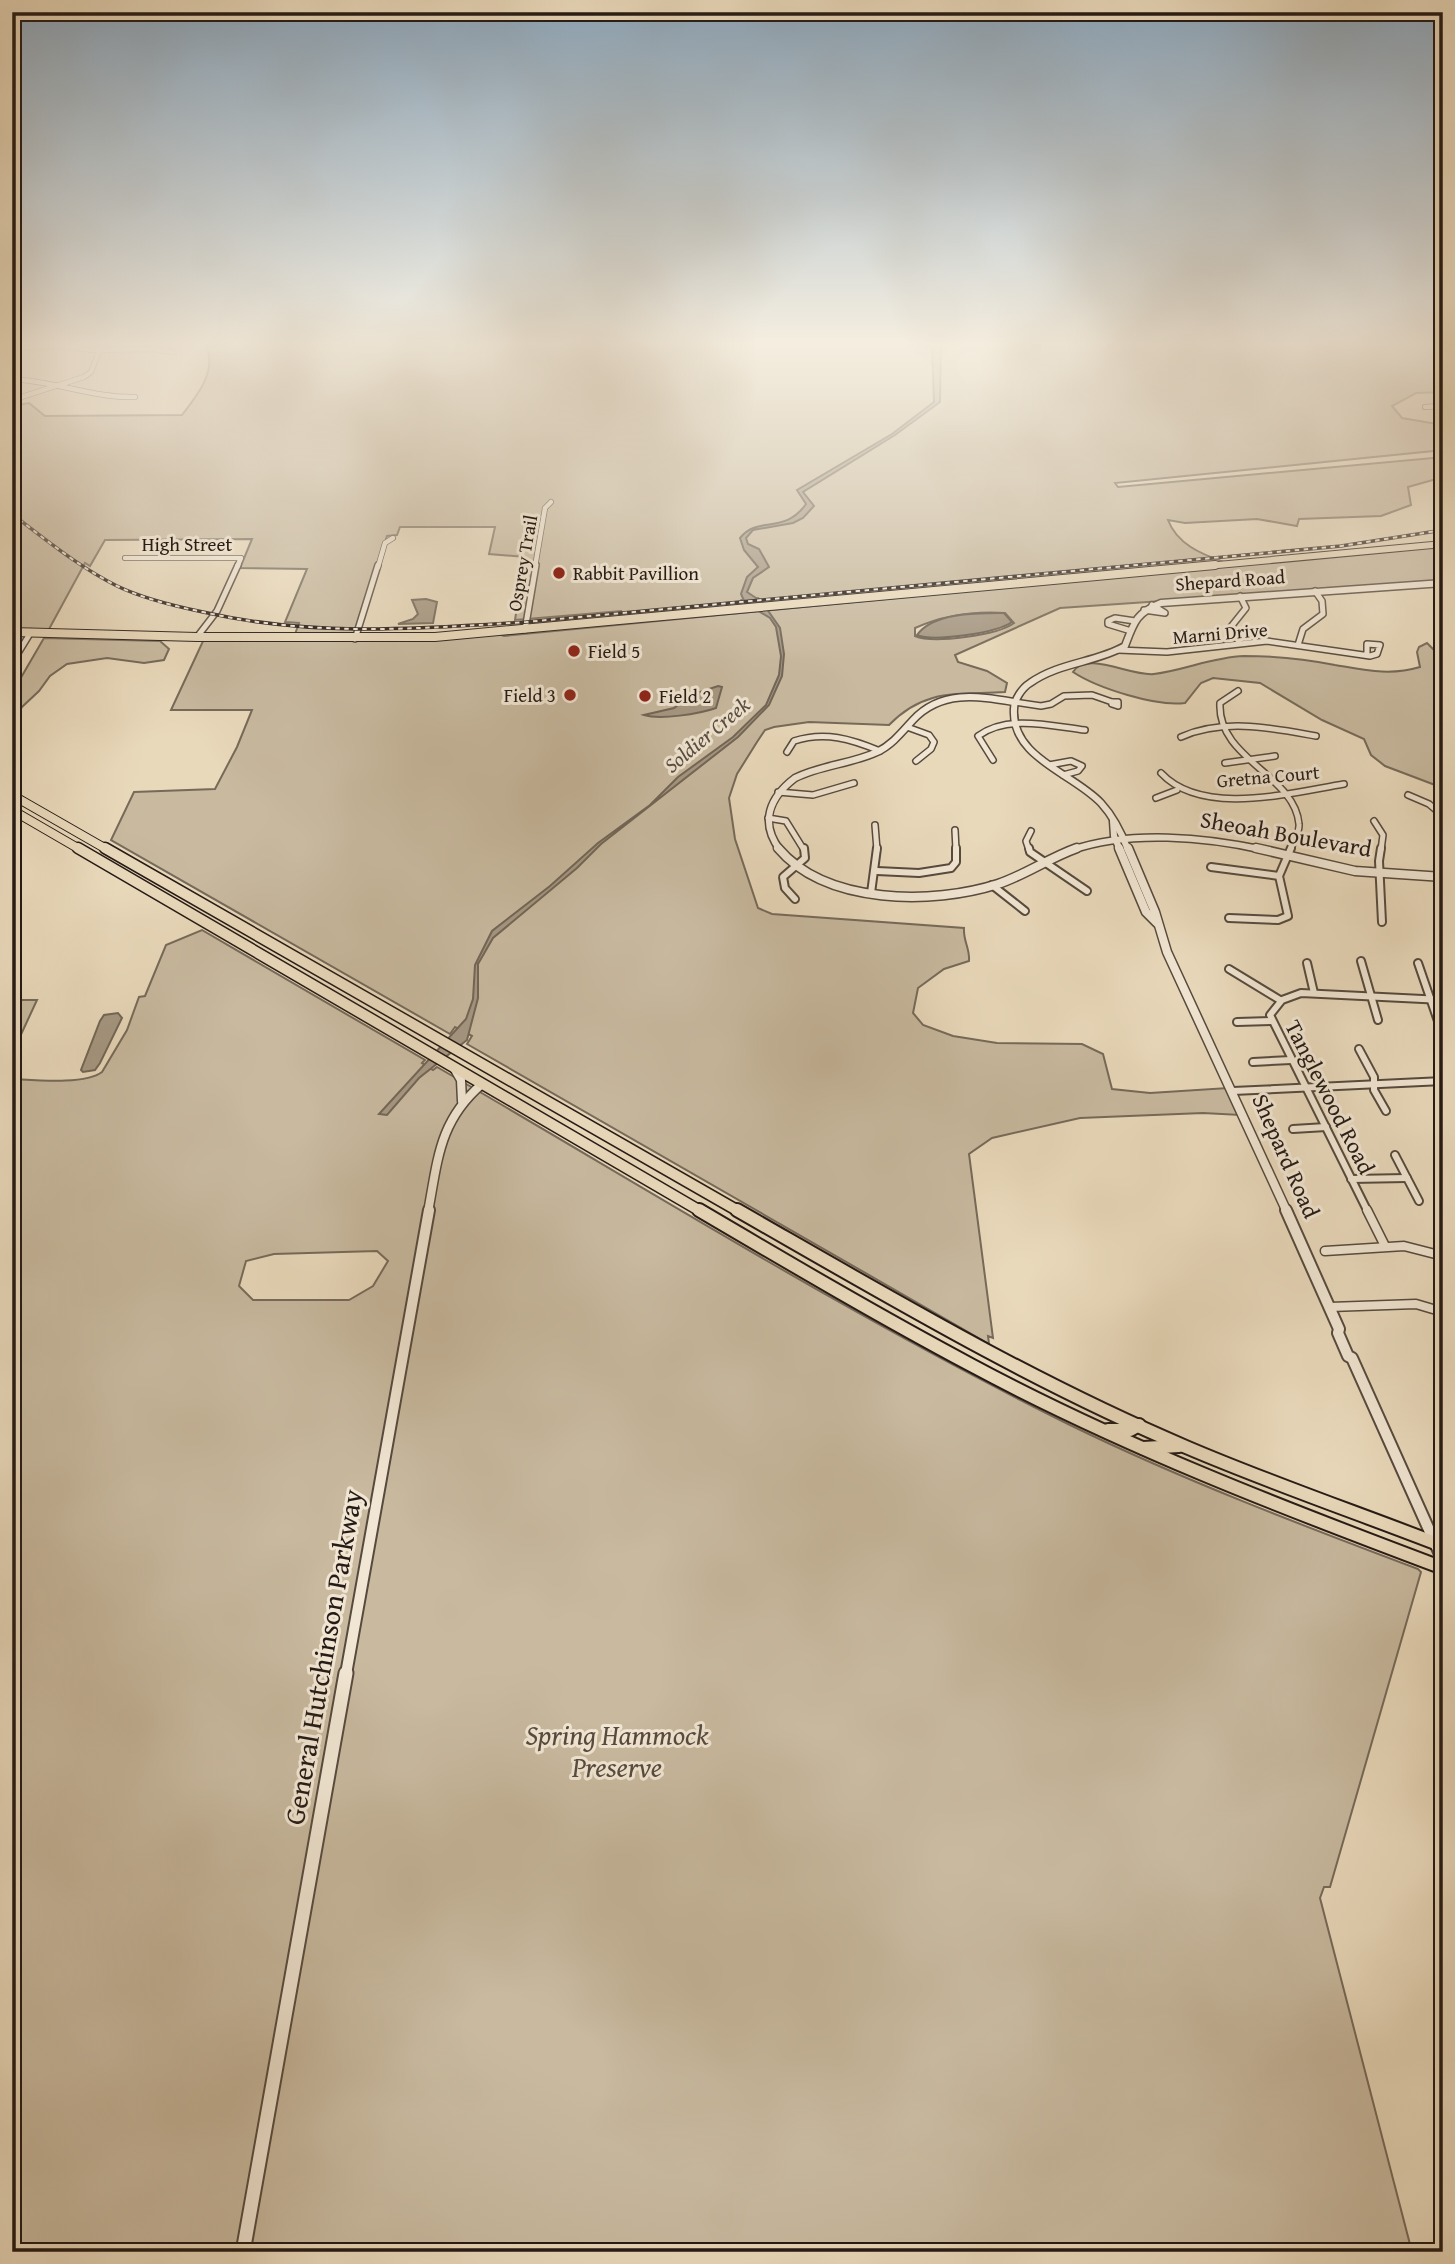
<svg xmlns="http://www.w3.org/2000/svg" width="1455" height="2264" font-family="'Gentium Book Plus',serif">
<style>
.green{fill:#c8b99f;stroke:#766a5a;stroke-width:2;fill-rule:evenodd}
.water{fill:#a69883;stroke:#726657;stroke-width:2}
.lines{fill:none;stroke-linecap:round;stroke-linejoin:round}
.minor-far3-casing{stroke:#564a3e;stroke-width:6}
.minor-far2-casing{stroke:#564a3e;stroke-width:8}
.minor-far1-casing{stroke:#564a3e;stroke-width:10}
.minor-casing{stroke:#564a3e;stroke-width:11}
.tertiary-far3-casing{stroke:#564a3e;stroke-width:9}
.tertiary-far2-casing{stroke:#564a3e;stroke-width:11}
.tertiary-far1-casing{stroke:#564a3e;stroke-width:14}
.tertiary-casing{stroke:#564a3e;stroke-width:17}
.primary-far3-casing{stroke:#251a15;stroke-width:8}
.primary-far2-casing{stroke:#251a15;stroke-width:10}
.primary-far1-casing{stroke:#251a15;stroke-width:13}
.primary-casing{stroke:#251a15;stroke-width:16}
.minor-far3{stroke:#f1e6d3;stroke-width:4.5}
.minor-far2{stroke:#f1e6d3;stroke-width:5}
.minor-far1{stroke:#f1e6d3;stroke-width:6}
.minor{stroke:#f1e6d3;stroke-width:8}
.tertiary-far3{stroke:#f1e6d3;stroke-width:6}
.tertiary-far2{stroke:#f1e6d3;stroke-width:8}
.tertiary-far1{stroke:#f1e6d3;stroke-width:10}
.tertiary{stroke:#f1e6d3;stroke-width:13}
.primary-far3{stroke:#e9d9bb;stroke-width:6}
.primary-far2{stroke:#e9d9bb;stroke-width:8}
.primary-far1{stroke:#e9d9bb;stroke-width:10}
.primary{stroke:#e9d9bb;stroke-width:12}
.rail-casing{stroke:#251a15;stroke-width:3.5}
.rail{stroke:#f1e6d3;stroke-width:2;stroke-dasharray:4.5;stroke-linecap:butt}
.poi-dot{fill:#8f2418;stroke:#f1e6d3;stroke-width:2.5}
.labels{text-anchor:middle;stroke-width:6;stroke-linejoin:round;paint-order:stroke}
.far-street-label{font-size:19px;fill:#251a15;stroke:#f1e6d3}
.far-poi-label{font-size:19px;fill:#251a15;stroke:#f1e6d3;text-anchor:start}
.far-water-label{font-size:21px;font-style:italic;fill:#594c41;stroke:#f1e6d3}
.street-label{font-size:23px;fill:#251a15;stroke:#f1e6d3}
.near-street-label{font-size:28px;fill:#251a15;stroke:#f1e6d3}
.near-park-label{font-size:28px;font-style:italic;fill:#564a3e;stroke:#f1e6d3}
</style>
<rect width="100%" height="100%" fill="#e9d9bb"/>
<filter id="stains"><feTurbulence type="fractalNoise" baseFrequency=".00286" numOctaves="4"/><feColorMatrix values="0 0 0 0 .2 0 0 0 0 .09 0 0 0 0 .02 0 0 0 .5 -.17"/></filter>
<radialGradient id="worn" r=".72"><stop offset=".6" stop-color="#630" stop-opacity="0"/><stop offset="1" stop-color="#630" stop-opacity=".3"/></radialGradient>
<!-- green -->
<g class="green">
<path d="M206,344h1237v48l-27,1 -24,13 10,12 41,7v25l-328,33 3,4 325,-30 -3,21 -32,9 3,18 -30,11 -82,3 -2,7 -40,-7 -72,4 -17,-3c9,24 33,34 56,42l-456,44 -10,-8 -16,2 8,8 -127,12 -2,-9 -106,9 10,-63 -36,-3 6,-27h-95l-3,8 -10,1 -32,102 -61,-1 5,-14 -14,-1 22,-53 -67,-1 12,-29 -147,1 -15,26 -5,-3 -37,68h-36v-121l3,-1 -3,-2v-101l17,-3 16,13 137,-1c18,-23 35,-45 24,-71z"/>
<path d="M1443,545v37l-383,26 -105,47 3,7 29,9 20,12 -2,9c-48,3 -80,-4 -116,33l-80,-3 -35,5 -9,3 -8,12 -20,32 -8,24 6,41 23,69 14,6 192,14c-1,13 6,20 5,33l-25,8 -26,19 -5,25 10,12 30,11 44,7 85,1 21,10 9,35 38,4 78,-5 12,27 -37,-2 -123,5 -88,20 -23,16 24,184 -5,-2 1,8 -522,-300 5,-8 -17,-9 -5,7 -339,-194 23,-48 81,-3 22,-42 15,-37h-81l33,-71 295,-5 5,2zM1005,613l9,10c-16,12 -81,21 -99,13v-8c29,-13 58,-17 90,-15z"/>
<path d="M44,638l116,3 9,8 -5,11 -20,3 -37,-5 -40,6 -17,12 -11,15 -17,16 -10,16v-30z"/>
<path d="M1427,643l16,16v129l-58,-22 -14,-11 -7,-16 -42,-19 -62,-37 -47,-5 -12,5 -16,20c-28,4 -88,-15 -112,-31 13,-22 59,5 81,2 31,-4 59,-17 90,-18 30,0 61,3 91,9 30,5 55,11 85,2l-3,-15 2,-5z"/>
<path d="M202,930l223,130 -3,3 11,7 4,-3c209,121 416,251 633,358 113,55 231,100 348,144l3,3 -91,315h-6l-4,11 92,354h-1400v-1173c22,1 73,6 90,-7l25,-42 12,-33 6,-1 21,-51zM377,1251l11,10 -15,25 -24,14h-96l-14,-14 7,-25 28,-7z"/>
<path d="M12,1000h25l-25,54z"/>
</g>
<!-- water -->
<g class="water">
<path d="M932,344h9l-1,58 -45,33 -92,57 11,14 -11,12 -10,5 -40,7 -7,8 2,6 11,5 10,18 -16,11 -6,14 15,10 18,26 4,26 -2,22 -13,29 -31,32 -137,107 -24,24 -84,70 -15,26v34l-11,42 -48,38 -32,37 -8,-1 87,-95 7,-20 2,-34 17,-34 58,-45 48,-43 52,-38 28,-28 55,-40 33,-32 13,-30 2,-19 -5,-29 -6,-9 -25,-15 -4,-9 6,-17 11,-10 -14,-17 -4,-12c19,-23 44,-3 66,-34l-9,-14 95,-56 42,-32z"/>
<path d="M426,599l11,3 -4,21 -35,1 15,-5 5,-5 -6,-14z"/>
<path d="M1004,613l8,9c-15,11 -79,20 -95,13 16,-23 62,-22 87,-22z"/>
<path d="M718,686l4,1 -6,21c-17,6 -56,12 -72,7l30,-7 17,-13z"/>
<path d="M118,1013l4,5 -22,45 -5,7 -12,2 -2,-2 19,-49 4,-6z"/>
</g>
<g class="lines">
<defs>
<g id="minor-far3">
<path d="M12,348l53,-2 26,4 62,-1 20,3"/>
<path d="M12,379c42,2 81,19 123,18"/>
<path d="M12,400l72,-23 7,-5 11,-28"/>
<path d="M1425,407l18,-1"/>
<path d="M125,558h116l-4,9"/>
<path d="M378,567l7,-24 8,-5"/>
<path d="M535,567l10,-59 6,-6"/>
</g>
<g id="minor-far2">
<path d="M1144,610l21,3 -13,-8"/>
<path d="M525,630l11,-65"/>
<path d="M1131,631l-23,-7v-3l7,-3 20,3"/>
<path d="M197,637l20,-26 21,-46"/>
<path d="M355,639l23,-74"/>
<path d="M1239,642l-9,-14 16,-20 -6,-12"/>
<path d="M1298,645l5,-16 20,-15 -1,-13 -7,-10"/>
<path d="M1118,650l49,2 100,-11 103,15 7,-2 3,-9 -13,-1v11"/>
<path d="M12,663l19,-31"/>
<path d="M1238,691l-18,12c-3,56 75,72 79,121 1,8 -6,19 -9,26"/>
<path d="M1014,702l27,4 10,-2 13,-8 28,-1 20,7"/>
<path d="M1113,702h5v4l-6,-2z"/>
<path d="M907,727l22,8 5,7 -3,7 -15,12"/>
<path d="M1181,737c43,-19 90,-9 135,-1"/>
<path d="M787,752l7,-11c31,-10 57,-2 86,10"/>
<path d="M993,760l-15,-24c30,-22 73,-10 107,-6"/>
<path d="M1225,763l50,-7"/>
<path d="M1049,765l22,-4 11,5 -4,5 -15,4"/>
<path d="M1161,773c41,44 129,20 183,11"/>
<path d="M778,792l35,3 41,-12"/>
<path d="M1408,795l21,9 14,12"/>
<path d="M1156,798l21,-8"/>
<path d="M768,818l18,3 18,29"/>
<path d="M1374,821l9,14 -2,15"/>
<path d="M875,825l2,25"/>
<path d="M955,830l1,20"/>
<path d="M1029,850l-3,-9 5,-10"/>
</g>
<g id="minor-far1">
<path d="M1029,848l1,4 57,39"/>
<path d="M1381,848l-2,13 3,61"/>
<path d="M1211,867l68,9"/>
<path d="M877,871l42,2 32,-5 5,-6v-14"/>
<path d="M992,885l33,26"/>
<path d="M871,893l6,-45"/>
<path d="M795,899l-10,-11 -2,-11 22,-19 -1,-10"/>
<path d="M1229,918l49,2 10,-4 -9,-40 12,-28"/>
<path d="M1361,961l17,59"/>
<path d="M1307,963l7,30"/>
<path d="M1418,963l21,61"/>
<path d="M1229,969l51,31"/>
<path d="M1237,1022l34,-1"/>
<path d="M1359,1049l15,28v13l12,21"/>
<path d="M1253,1062l38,-2"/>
<path d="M1233,1091l210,-10"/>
<path d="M1293,1129l33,-2"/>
<path d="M1395,1155l24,46"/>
<path d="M1351,1179l56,-1"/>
<path d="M1368,1212l-98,-197 12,-15 19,-7 142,7"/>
</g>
<g id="minor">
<path d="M1367,1210l18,36"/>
<path d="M1325,1251l79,-5 39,10"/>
<path d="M1330,1307l86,-3 27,8"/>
</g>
<g id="tertiary-far3">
<path d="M1113,821l1,15 6,14"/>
<path d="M780,850c-21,-28 -10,-53 15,-72 26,-13 56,-14 82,-26 15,-7 25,-20 36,-32 28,-30 64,-24 101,-18"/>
<path d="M1072,850c58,-20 133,-13 192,0"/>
<path d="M1128,850c-6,-16 -15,-34 -27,-47 -28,-30 -90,-45 -87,-94 0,-9 8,-21 16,-26 30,-21 65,-20 95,-37 9,-24 11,-33 36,-43l282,-20"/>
</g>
<g id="tertiary-far2">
<path d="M778,848c48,57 155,57 220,36 27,-9 51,-26 79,-36"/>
<path d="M1119,848l27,64 11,11"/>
<path d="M1128,848l27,64 12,40 120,260"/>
<path d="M1256,848l99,23 88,6"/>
<path d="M454,1068l7,12 1,21"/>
<path d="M428,1212c10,-53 11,-91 54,-128"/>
</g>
<g id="tertiary-far1">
<path d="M1286,1210l53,119 -1,4 10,23 4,2 91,203"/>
<path d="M346,1674l83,-464"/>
</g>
<path id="tertiary" d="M243,2252l103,-579"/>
<path id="primary-far3" d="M1196,567l247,-23"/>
<g id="primary-far2">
<path d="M12,632l185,5h238l780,-72"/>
<path d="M12,795l96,55"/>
<path d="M12,810l69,40"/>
</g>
<g id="primary-far1">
<path d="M78,848l624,364"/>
<path d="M105,848l635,364"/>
</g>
<g id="primary">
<path d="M699,1210c90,53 180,106 272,155 151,81 312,143 472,203"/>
<path d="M737,1210c147,84 293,171 449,237 84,36 172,66 257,99"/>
<path d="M1108,1430h22l9,-5"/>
<path d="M1143,1448l36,-2"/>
</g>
</defs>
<!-- minor-far3 casing -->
<use href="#minor-far3" class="minor-far3-casing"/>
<!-- minor-far2 casing -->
<use href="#minor-far2" class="minor-far2-casing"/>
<!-- minor-far1 casing -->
<use href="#minor-far1" class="minor-far1-casing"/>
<!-- minor casing -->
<use href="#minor" class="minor-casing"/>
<!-- tertiary-far3 casing -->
<use href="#tertiary-far3" class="tertiary-far3-casing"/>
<!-- tertiary-far2 casing -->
<use href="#tertiary-far2" class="tertiary-far2-casing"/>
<!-- tertiary-far1 casing -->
<use href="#tertiary-far1" class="tertiary-far1-casing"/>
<!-- tertiary casing -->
<use href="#tertiary" class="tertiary-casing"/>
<!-- primary-far3 casing -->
<use href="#primary-far3" class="primary-far3-casing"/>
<!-- primary-far2 casing -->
<use href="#primary-far2" class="primary-far2-casing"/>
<!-- primary-far1 casing -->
<use href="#primary-far1" class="primary-far1-casing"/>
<!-- primary casing -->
<use href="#primary" class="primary-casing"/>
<!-- minor-far3 -->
<use href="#minor-far3" class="minor-far3"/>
<!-- minor-far2 -->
<use href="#minor-far2" class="minor-far2"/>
<!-- minor-far1 -->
<use href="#minor-far1" class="minor-far1"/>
<!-- minor -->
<use href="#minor" class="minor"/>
<!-- tertiary-far3 -->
<use href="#tertiary-far3" class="tertiary-far3"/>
<!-- tertiary-far2 -->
<use href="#tertiary-far2" class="tertiary-far2"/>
<!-- tertiary-far1 -->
<use href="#tertiary-far1" class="tertiary-far1"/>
<!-- tertiary -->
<use href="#tertiary" class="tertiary"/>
<!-- primary-far3 -->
<use href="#primary-far3" class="primary-far3"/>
<!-- primary-far2 -->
<use href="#primary-far2" class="primary-far2"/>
<!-- primary-far1 -->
<use href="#primary-far1" class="primary-far1"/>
<!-- primary -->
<use href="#primary" class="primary"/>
<defs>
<path id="rail" d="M12,514c34,26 67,53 105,72 27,13 57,20 86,26 110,25 212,17 323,10l815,-76 102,-16"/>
</defs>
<!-- rail casing -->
<use href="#rail" class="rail-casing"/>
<!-- rail -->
<use href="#rail" class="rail"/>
</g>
<!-- sky -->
<linearGradient id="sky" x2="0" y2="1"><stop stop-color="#8da9c0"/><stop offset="0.52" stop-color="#f5eee0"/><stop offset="1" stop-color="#f5eee0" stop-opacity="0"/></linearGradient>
<rect width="1455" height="661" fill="url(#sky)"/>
<!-- markers -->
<g class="poi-dot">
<circle cx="559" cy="573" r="7"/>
<circle cx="574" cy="651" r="7"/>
<circle cx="570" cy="695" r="7"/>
<circle cx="645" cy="696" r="7"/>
</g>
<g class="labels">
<!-- far-street labels -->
<g class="far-street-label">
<text x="187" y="551">High Street</text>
<text transform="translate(522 563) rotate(-80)" y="7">Osprey Trail</text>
<text transform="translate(1230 580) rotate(-4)" y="7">Shepard Road</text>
<text transform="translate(1220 633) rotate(-5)" y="7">Marni Drive</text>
<text transform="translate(1268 776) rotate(-5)" y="7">Gretna Court</text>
</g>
<!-- far-poi labels -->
<g class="far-poi-label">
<text x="573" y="580">Rabbit Pavillion</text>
<text x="588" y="658">Field 5</text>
<text x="556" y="702" text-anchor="end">Field 3</text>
<text x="659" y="703">Field 2</text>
</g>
<!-- far-water labels -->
<g class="far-water-label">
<text transform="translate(707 735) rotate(-40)" y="7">Soldier Creek</text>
</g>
<!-- street labels -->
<g class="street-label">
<text transform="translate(1286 834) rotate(10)" y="8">Sheoah Boulevard</text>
<text transform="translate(1330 1097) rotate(63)" y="8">Tanglewood Road</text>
<text transform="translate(1286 1156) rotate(66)" y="8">Shepard Road</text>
</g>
<!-- near-street labels -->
<g class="near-street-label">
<text transform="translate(323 1657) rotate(-80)" y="10">General Hutchinson Parkway</text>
</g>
<!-- near-park labels -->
<g class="near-park-label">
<text x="617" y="1745">Spring Hammock<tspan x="617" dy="32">Preserve</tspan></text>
</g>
</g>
<!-- margin -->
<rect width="1455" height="2264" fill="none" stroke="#e9d9bb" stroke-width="42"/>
<rect x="14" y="14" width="1427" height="2236" fill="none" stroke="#251a15" stroke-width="3.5"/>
<rect x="21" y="21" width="1413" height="2222" fill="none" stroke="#251a15" stroke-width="2"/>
<rect width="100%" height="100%" filter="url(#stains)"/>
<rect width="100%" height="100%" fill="url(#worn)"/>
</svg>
